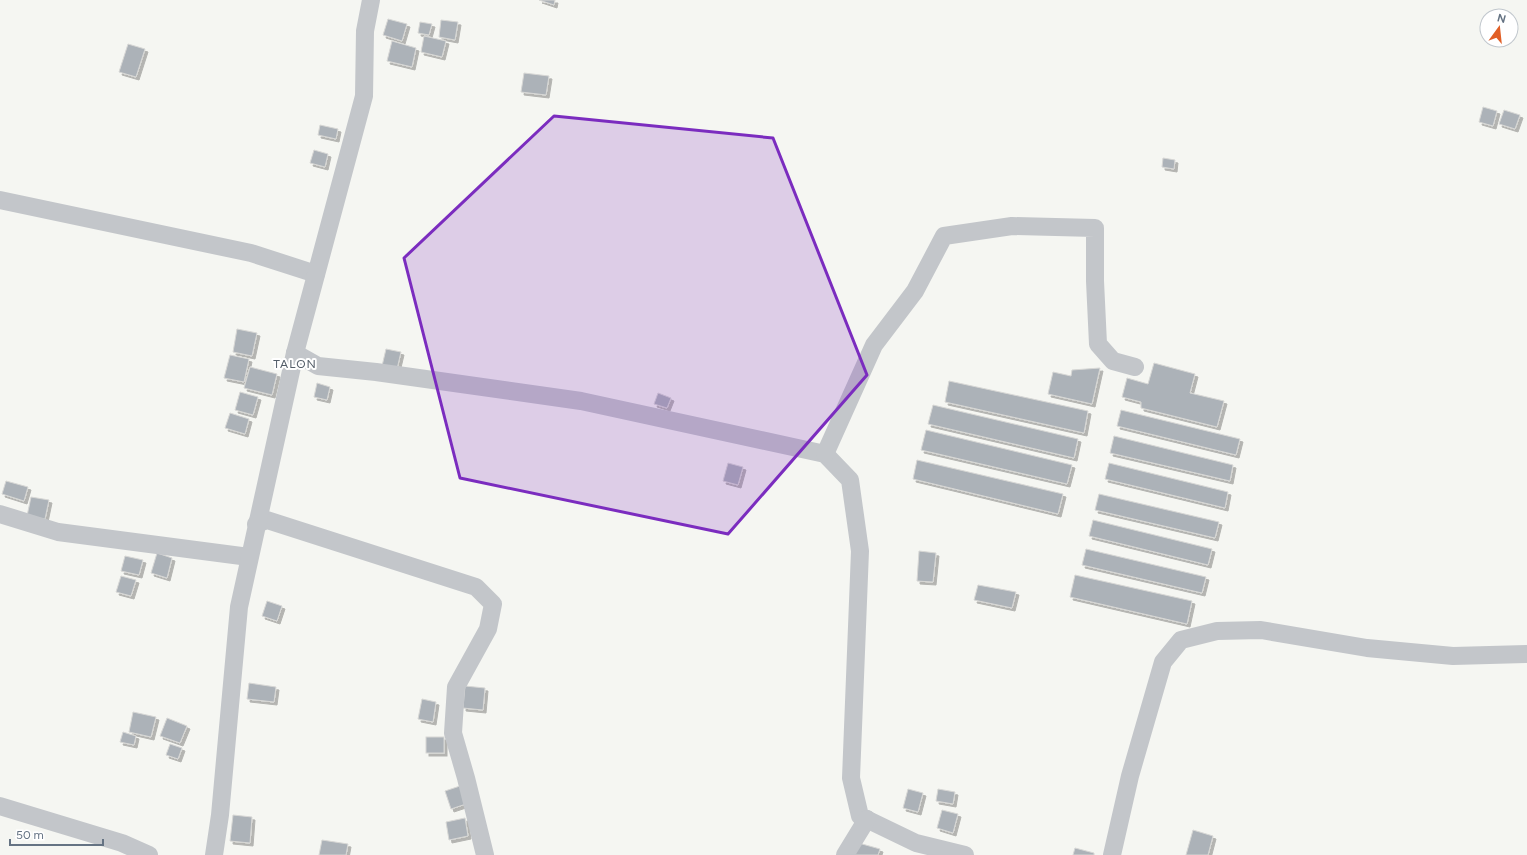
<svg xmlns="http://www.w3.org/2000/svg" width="1527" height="855" font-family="Figtree,sans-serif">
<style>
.building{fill:#acb2b8;stroke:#d7d7d5;filter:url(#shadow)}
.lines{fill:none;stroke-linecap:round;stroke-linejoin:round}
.minor{stroke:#c3c6ca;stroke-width:18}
.marked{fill:#7b2cbf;fill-opacity:0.2;stroke:#7b2cbf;stroke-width:3;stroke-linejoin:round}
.labels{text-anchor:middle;stroke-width:4;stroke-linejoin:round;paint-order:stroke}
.quarter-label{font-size:12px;letter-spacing:1px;fill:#535d68;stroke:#fff}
</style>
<defs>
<filter id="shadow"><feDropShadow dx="3" dy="3" stdDeviation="0" flood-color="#0004"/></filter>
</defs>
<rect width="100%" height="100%" fill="#f5f6f2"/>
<!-- building -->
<g class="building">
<path d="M539,0h16l-1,5z"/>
<path d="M388,19l19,5 -5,17 -19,-6z"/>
<path d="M441,20l17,2 -3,18 -16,-3z"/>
<path d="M420,22l12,2 -3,11 -11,-2z"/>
<path d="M424,36l22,5 -4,16 -21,-5z"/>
<path d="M392,41l24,7 -4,19 -25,-6z"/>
<path d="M128,44l17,5 -9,28 -17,-5z"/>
<path d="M524,73l25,3 -3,19 -25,-3z"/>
<path d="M1483,107l14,4 -4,15 -14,-4z"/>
<path d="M1504,110l16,5 -5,14 -16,-5z"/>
<path d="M320,125l18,4 -2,10 -18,-4z"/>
<path d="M314,150l14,4 -3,13 -15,-4z"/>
<path d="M1163,158l12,2 -1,9 -12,-2z"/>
<path d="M237,329l20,4 -5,23 -19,-4z"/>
<path d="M386,349l15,3 -4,17 -15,-3z"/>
<path d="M230,355l19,4 -5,23 -20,-4z"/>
<path d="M1154,363l41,11 -5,19 34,8 -7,26 -76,-19v-6l-19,-5 5,-19 21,6z"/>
<path d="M250,367l27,7 -5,21 -28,-7z"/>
<path d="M1100,368l-8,36 -44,-10 5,-22 18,4 1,-6z"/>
<path d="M949,381l139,30 -4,22 -139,-31z"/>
<path d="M317,383l13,4 -3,13 -13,-3z"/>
<path d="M240,392l18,5 -5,18 -18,-5z"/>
<path d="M658,393l13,5 -4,10 -13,-4z"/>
<path d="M933,405l145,34 -4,19 -146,-34z"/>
<path d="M1121,410l119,29 -4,16 -119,-29z"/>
<path d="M230,413l19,6 -4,15 -20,-6z"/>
<path d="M926,430l146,35 -5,19 -146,-34z"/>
<path d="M1114,436l119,29 -3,16 -120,-28z"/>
<path d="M917,460l146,34 -5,20 -145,-35z"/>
<path d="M728,463l15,4 -5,18 -15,-4z"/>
<path d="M1109,463l119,29 -3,16 -120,-29z"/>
<path d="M6,481l22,6 -4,14 -22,-7z"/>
<path d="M1099,494l120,28 -4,16 -120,-28z"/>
<path d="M31,497l18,3 -4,19 -18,-3z"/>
<path d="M1093,520l119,29 -4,16 -119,-29z"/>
<path d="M1086,549l120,28 -4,16 -120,-28z"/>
<path d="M919,551l17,2 -3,29 -16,-1z"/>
<path d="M157,553l15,5 -5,20 -16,-5z"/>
<path d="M125,556l18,4 -4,15 -18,-4z"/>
<path d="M1075,575l117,26 -5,23 -117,-27z"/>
<path d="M121,576l15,4 -5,16 -15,-4z"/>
<path d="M978,585l38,7 -4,16 -38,-8z"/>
<path d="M267,601l15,5 -5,15 -15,-5z"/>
<path d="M249,683l27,4 -2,15 -27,-3z"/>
<path d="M465,686l20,2 -2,22 -20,-2z"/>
<path d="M422,699l14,3 -3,20 -15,-3z"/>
<path d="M133,712l23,5 -5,20 -22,-5z"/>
<path d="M167,718l20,8 -7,17 -20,-7z"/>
<path d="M123,732l13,4 -2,9 -14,-3z"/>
<rect x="426" y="737" width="18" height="16"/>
<path d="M170,744l12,4 -4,11 -12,-4z"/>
<path d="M460,786l6,18 -15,5 -6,-18z"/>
<path d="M908,789l15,4 -5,19 -15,-4z"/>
<path d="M938,789l17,3 -2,12 -17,-3z"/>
<path d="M942,810l16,4 -5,19 -16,-5z"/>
<path d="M233,815l19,2 -2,26 -20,-2z"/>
<path d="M465,818l3,18 -19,4 -3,-18z"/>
<path d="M1193,830l20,6 -5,19h-22z"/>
<path d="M322,840l26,4 -2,11h-27z"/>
<path d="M855,842l25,7 -2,6h-27z"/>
<path d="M1075,848l19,5v2h-21z"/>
</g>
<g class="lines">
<!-- minor -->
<g class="minor">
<path d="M0,200l251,53 65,21"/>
<path d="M295,353l23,13 58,6 205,29 244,53 25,26 10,71 -9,227 9,38 56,27 49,12"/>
<path d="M825,454l49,-109 41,-54 29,-55 68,-10 83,2v53l3,63 15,17 22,6"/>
<path d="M0,514l58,18 191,25"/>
<path d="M256,524l11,-4 209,67 17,17 -5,25 -32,58 -3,46 13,45 19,77"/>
<path d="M0,806l122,37 27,12"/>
<path d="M214,855l6,-40 19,-208 56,-254 69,-257 1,-65 6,-31"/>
<path d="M845,855l22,-36"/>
<path d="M1112,855l18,-79 33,-114 18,-22 36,-9 44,-1 106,18 86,8 74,-2"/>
</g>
</g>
<!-- marked area -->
<path class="marked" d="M554,116l219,22 94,237 -139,159 -268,-56 -56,-220z"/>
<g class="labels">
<!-- quarter labels -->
<g class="quarter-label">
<text x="295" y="368">TALON</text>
</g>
</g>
<!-- north arrow -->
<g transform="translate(1499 28) rotate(15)"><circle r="19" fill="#ffffff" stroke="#c1c7cd"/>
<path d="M0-3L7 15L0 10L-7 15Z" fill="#e15f26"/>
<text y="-6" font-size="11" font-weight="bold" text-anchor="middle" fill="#657383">N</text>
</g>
<!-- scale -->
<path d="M10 839v6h93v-6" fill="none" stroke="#657383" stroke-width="2"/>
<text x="16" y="839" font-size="12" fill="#657383" stroke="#ffffff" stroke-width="3" paint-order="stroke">50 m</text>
</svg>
